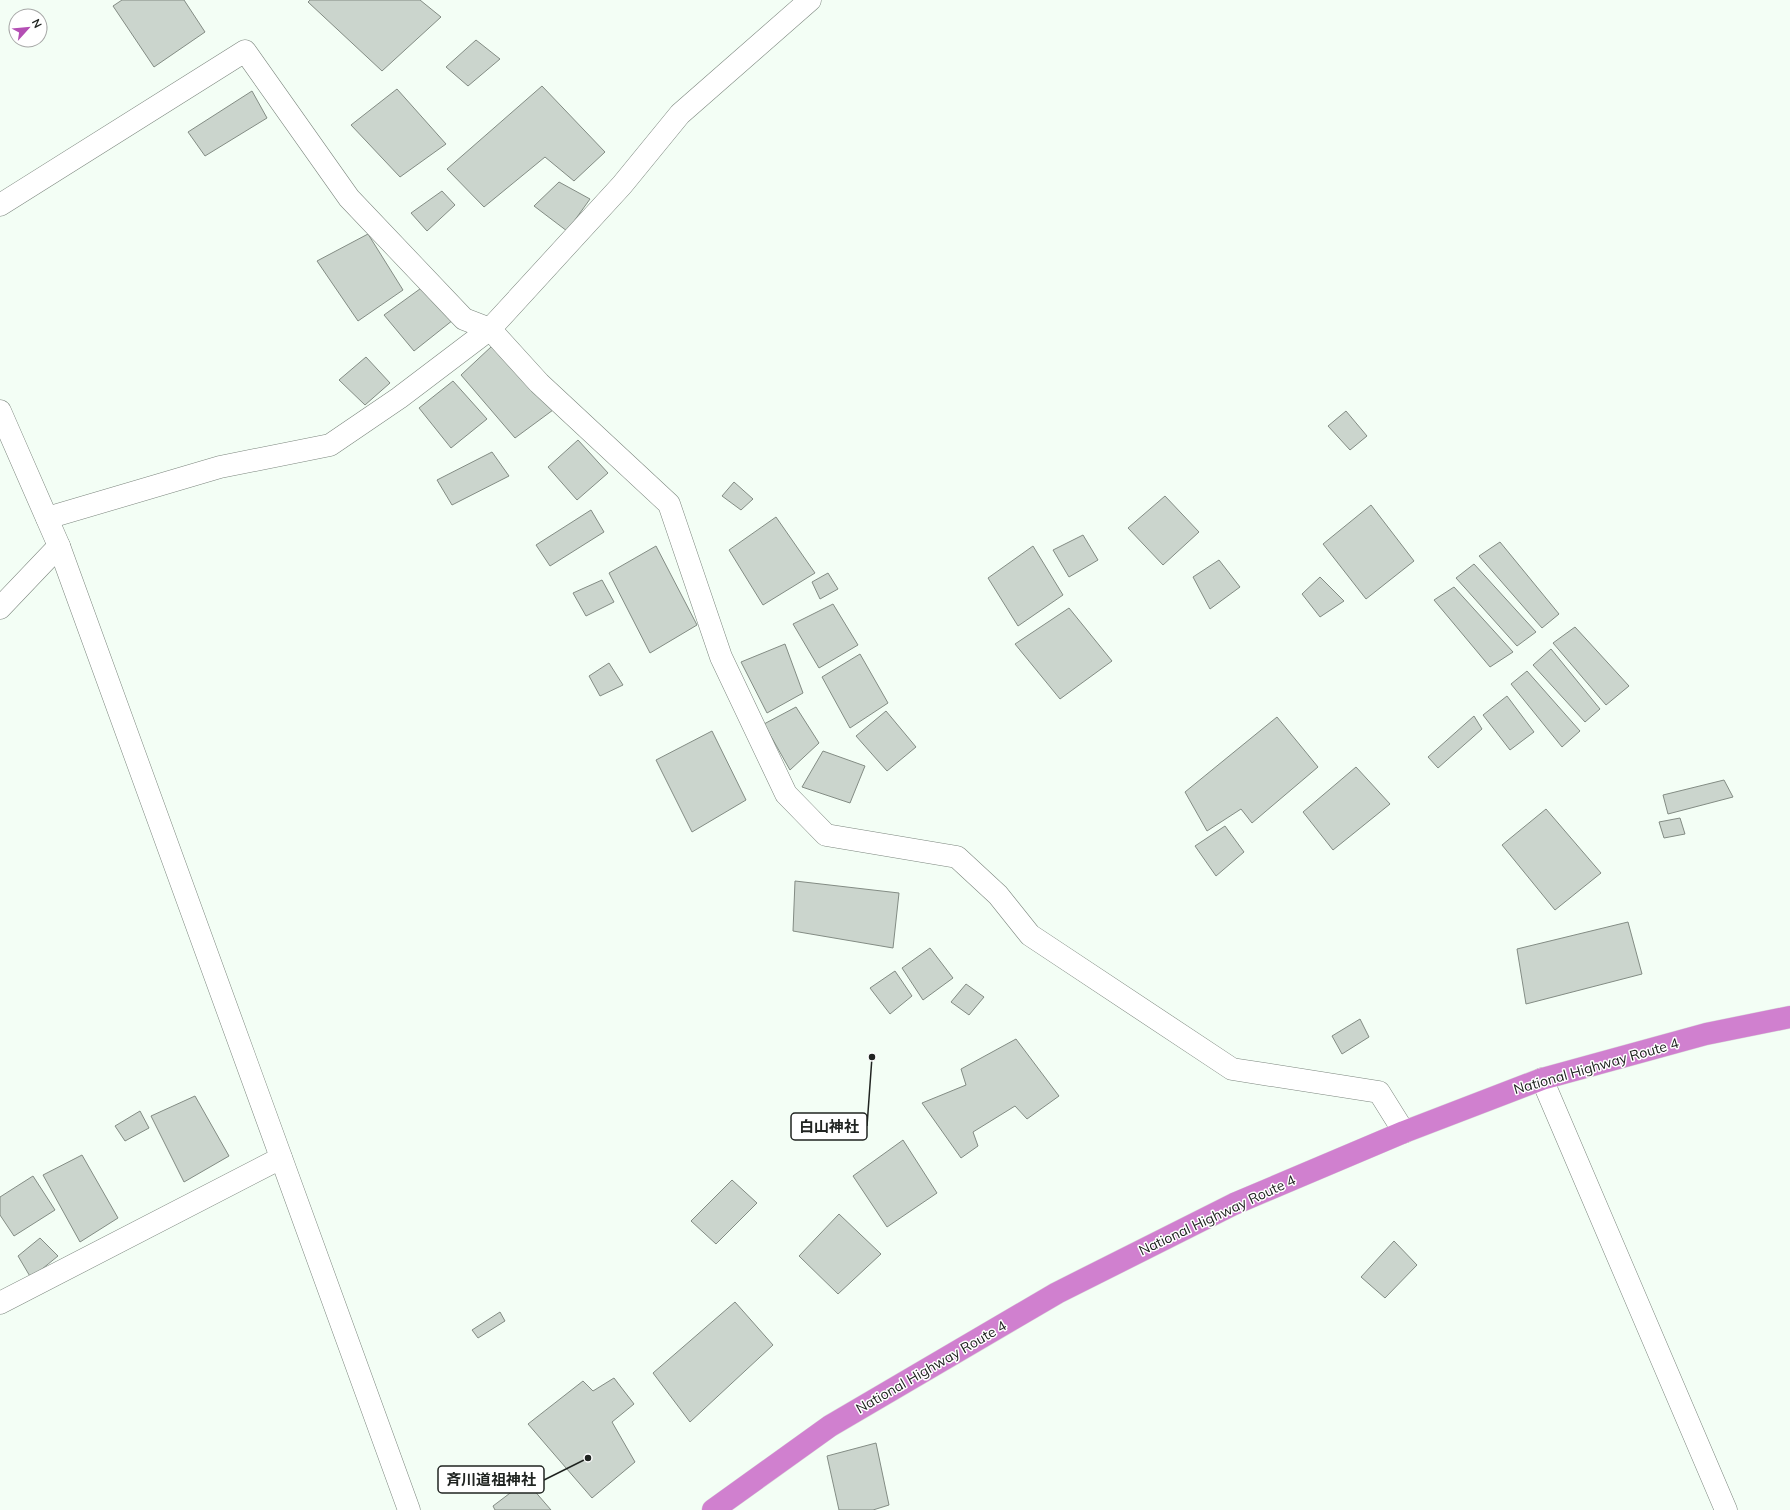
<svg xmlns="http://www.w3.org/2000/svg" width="1790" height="1510" font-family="Mulish,'Noto Sans JP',sans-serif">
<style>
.building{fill:#cbd5cd;stroke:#838c84}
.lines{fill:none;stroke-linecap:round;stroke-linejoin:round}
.minor-casing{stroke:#7c867e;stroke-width:23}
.highway-casing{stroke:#dbdcdb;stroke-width:23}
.minor{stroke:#fff;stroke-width:22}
.highway{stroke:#d080cf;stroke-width:22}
.labels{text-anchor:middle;stroke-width:3;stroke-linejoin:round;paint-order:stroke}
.street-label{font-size:14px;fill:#202421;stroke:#fff}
.leader{fill:none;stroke:#202421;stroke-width:1.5}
.callout-dot{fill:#202421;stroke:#fff;stroke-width:1.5}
.callout{fill:#fff;stroke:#202421;stroke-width:1.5}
.callout-label{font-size:15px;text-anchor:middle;font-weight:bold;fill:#202421}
</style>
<rect width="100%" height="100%" fill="#f3fef5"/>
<!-- building -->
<g class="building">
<path d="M122,0h62l21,32 -51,35 -41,-61z"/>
<path d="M310,0h110l21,17 -59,54 -74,-69z"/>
<path d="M476,40l24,19 -32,27 -22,-19z"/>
<path d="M542,86l63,66 -31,29 -29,-24 -61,50 -37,-38z"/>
<path d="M397,89l49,55 -46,33 -49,-52z"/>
<path d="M252,91l15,27 -62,38 -17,-24z"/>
<path d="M559,182l31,17 -23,32 -33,-25z"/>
<path d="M442,191l13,14 -28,26 -16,-18z"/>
<path d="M368,234l35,56 -45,31 -41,-60z"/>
<path d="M424,286l29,34 -39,31 -30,-36z"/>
<path d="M492,346l61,64 -38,28 -54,-63z"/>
<path d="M366,357l24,26 -25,22 -26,-25z"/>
<path d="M453,381l34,38 -36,29 -32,-40z"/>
<path d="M1346,411l21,25 -17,14 -22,-24z"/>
<path d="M578,440l30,33 -31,27 -29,-33z"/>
<path d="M492,452l17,24 -57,29 -15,-25z"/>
<path d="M734,482l19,17 -12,11 -19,-14z"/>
<path d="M1165,496l34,36 -36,33 -35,-37z"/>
<path d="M1371,505l43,56 -48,38 -43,-55z"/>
<path d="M591,510l13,22 -54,34 -14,-21z"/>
<path d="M776,517l39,56 -52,32 -34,-55z"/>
<path d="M1083,535l15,25 -29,17 -16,-27z"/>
<path d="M1500,542l59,72 -17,14 -63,-72z"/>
<path d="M656,546l41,79 -47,28 -41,-80z"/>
<path d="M1033,546l30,49 -45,31 -30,-48z"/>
<path d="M1219,560l21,27 -30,22 -17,-32z"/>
<path d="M1474,564l62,68 -19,14 -61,-68z"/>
<path d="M828,573l10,16 -18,10 -8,-17z"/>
<path d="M1320,577l24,24 -24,16 -18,-23z"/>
<path d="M602,580l12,22 -28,14 -13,-23z"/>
<path d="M1454,587l59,65 -23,15 -56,-67z"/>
<path d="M833,604l25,41 -39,23 -26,-44z"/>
<path d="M1069,608l43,53 -52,38 -45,-55z"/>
<path d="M1575,627l54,59 -23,19 -53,-62z"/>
<path d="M785,644l18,49 -36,20 -26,-51z"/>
<path d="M1551,649l49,60 -15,13 -52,-57z"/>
<path d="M860,654l28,49 -38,25 -28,-51z"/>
<path d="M609,663l14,22 -23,11 -11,-20z"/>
<path d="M1527,671l53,60 -18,16 -51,-63z"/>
<path d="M1507,696l27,36 -24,18 -27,-35z"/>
<path d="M796,707l23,36 -29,27 -26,-46z"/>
<path d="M886,711l30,36 -29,24 -31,-35z"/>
<path d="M1474,716l8,13 -44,39 -10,-11z"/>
<path d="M1277,717l41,50 -66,56 -11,-14 -34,22 -22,-39z"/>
<path d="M712,731l34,69 -54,32 -36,-72z"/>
<path d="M823,751l42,15 -15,37 -48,-16z"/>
<path d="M1356,767l34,37 -57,46 -30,-38z"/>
<path d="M1724,780l9,17 -65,17 -5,-19z"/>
<path d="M1546,809l55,64 -46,37 -53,-65z"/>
<path d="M1680,818l5,16 -21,4 -5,-16z"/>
<path d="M1225,826l19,26 -28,24 -21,-30z"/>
<path d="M795,881l104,12 -6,55 -100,-17z"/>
<path d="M1628,922l14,52 -116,30 -9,-55z"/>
<path d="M930,948l23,30 -30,22 -21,-32z"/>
<path d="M895,971l17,25 -22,18 -20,-26z"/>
<path d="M966,984l18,13 -15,18 -18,-13z"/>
<path d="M1360,1019l9,18 -27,17 -10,-18z"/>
<path d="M1016,1039l43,57 -32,23 -12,-13 -42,26 5,14 -17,12 -39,-55 44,-18 -5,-16z"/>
<path d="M195,1096l34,60 -45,26 -33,-66z"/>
<path d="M140,1111l9,17 -24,13 -10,-15z"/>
<path d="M903,1140l34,53 -50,34 -34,-51z"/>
<path d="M82,1155l36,63 -38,24 -37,-67z"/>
<path d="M33,1176l22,34 -41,26 -14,-21v-18z"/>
<path d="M732,1180l25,23 -41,41 -25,-23z"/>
<path d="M839,1214l42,40 -43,40 -39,-38z"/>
<path d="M40,1238l18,18 -27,22 -13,-22z"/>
<path d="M1394,1241l23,24 -32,33 -24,-21z"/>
<path d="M735,1302l38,43 -83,77 -37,-49z"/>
<path d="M500,1312l5,9 -27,17 -6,-8z"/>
<path d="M614,1378l20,26 -22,18 23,40 -43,36 -64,-74 55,-43 10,10z"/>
<path d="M876,1443l13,62 -16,5h-34l-12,-54z"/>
<path d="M526,1481l25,29h-56l-2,-4z"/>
</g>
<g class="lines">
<defs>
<g id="minor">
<path d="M0,205l245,-154 104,147 115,121 26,10 49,54 130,121 52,153 65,137 40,41 131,22 41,38 32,40 202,134 147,23 25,40"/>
<path d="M0,411l59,135 350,964"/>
<path d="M47,518l173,-51 110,-22 69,-47 91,-69 132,-144 58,-71 130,-114"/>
<path d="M0,608l59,-62"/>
<path d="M1542,1079l184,431"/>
<path d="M0,1303l281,-145"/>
</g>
<path id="highway" d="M713,1510l117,-84 227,-133 177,-89 170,-72 138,-53 164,-45 84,-17"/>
</defs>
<!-- minor casing -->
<use href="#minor" class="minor-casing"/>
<!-- highway casing -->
<use href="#highway" class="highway-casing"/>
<!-- minor -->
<use href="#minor" class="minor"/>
<!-- highway -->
<use href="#highway" class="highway"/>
</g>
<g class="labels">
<!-- street labels -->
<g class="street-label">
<text transform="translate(1596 1066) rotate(-16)" y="5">National Highway Route 4</text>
<text transform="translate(1217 1215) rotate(-25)" y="5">National Highway Route 4</text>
<text transform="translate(931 1367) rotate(-30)" y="5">National Highway Route 4</text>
</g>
</g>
<!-- callouts -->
<path class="leader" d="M872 1057L867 1126M588 1458L544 1480"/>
<g class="callout-dot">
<circle cx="872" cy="1057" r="4"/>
<circle cx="588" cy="1458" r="4"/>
</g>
<g class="callout">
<rect x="791" y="1113" width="76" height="27" rx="4"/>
<rect x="438" y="1466" width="106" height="27" rx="4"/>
</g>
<g class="callout-label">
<text x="829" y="1132">白山神社</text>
<text x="491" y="1485">斉川道祖神社</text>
</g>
<!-- north arrow -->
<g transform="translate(28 28) rotate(63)"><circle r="19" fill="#ffffff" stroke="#a6a7a6"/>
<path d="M0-3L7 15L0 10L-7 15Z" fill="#b44fb4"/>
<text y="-6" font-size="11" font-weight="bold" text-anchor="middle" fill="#202421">N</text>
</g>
</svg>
